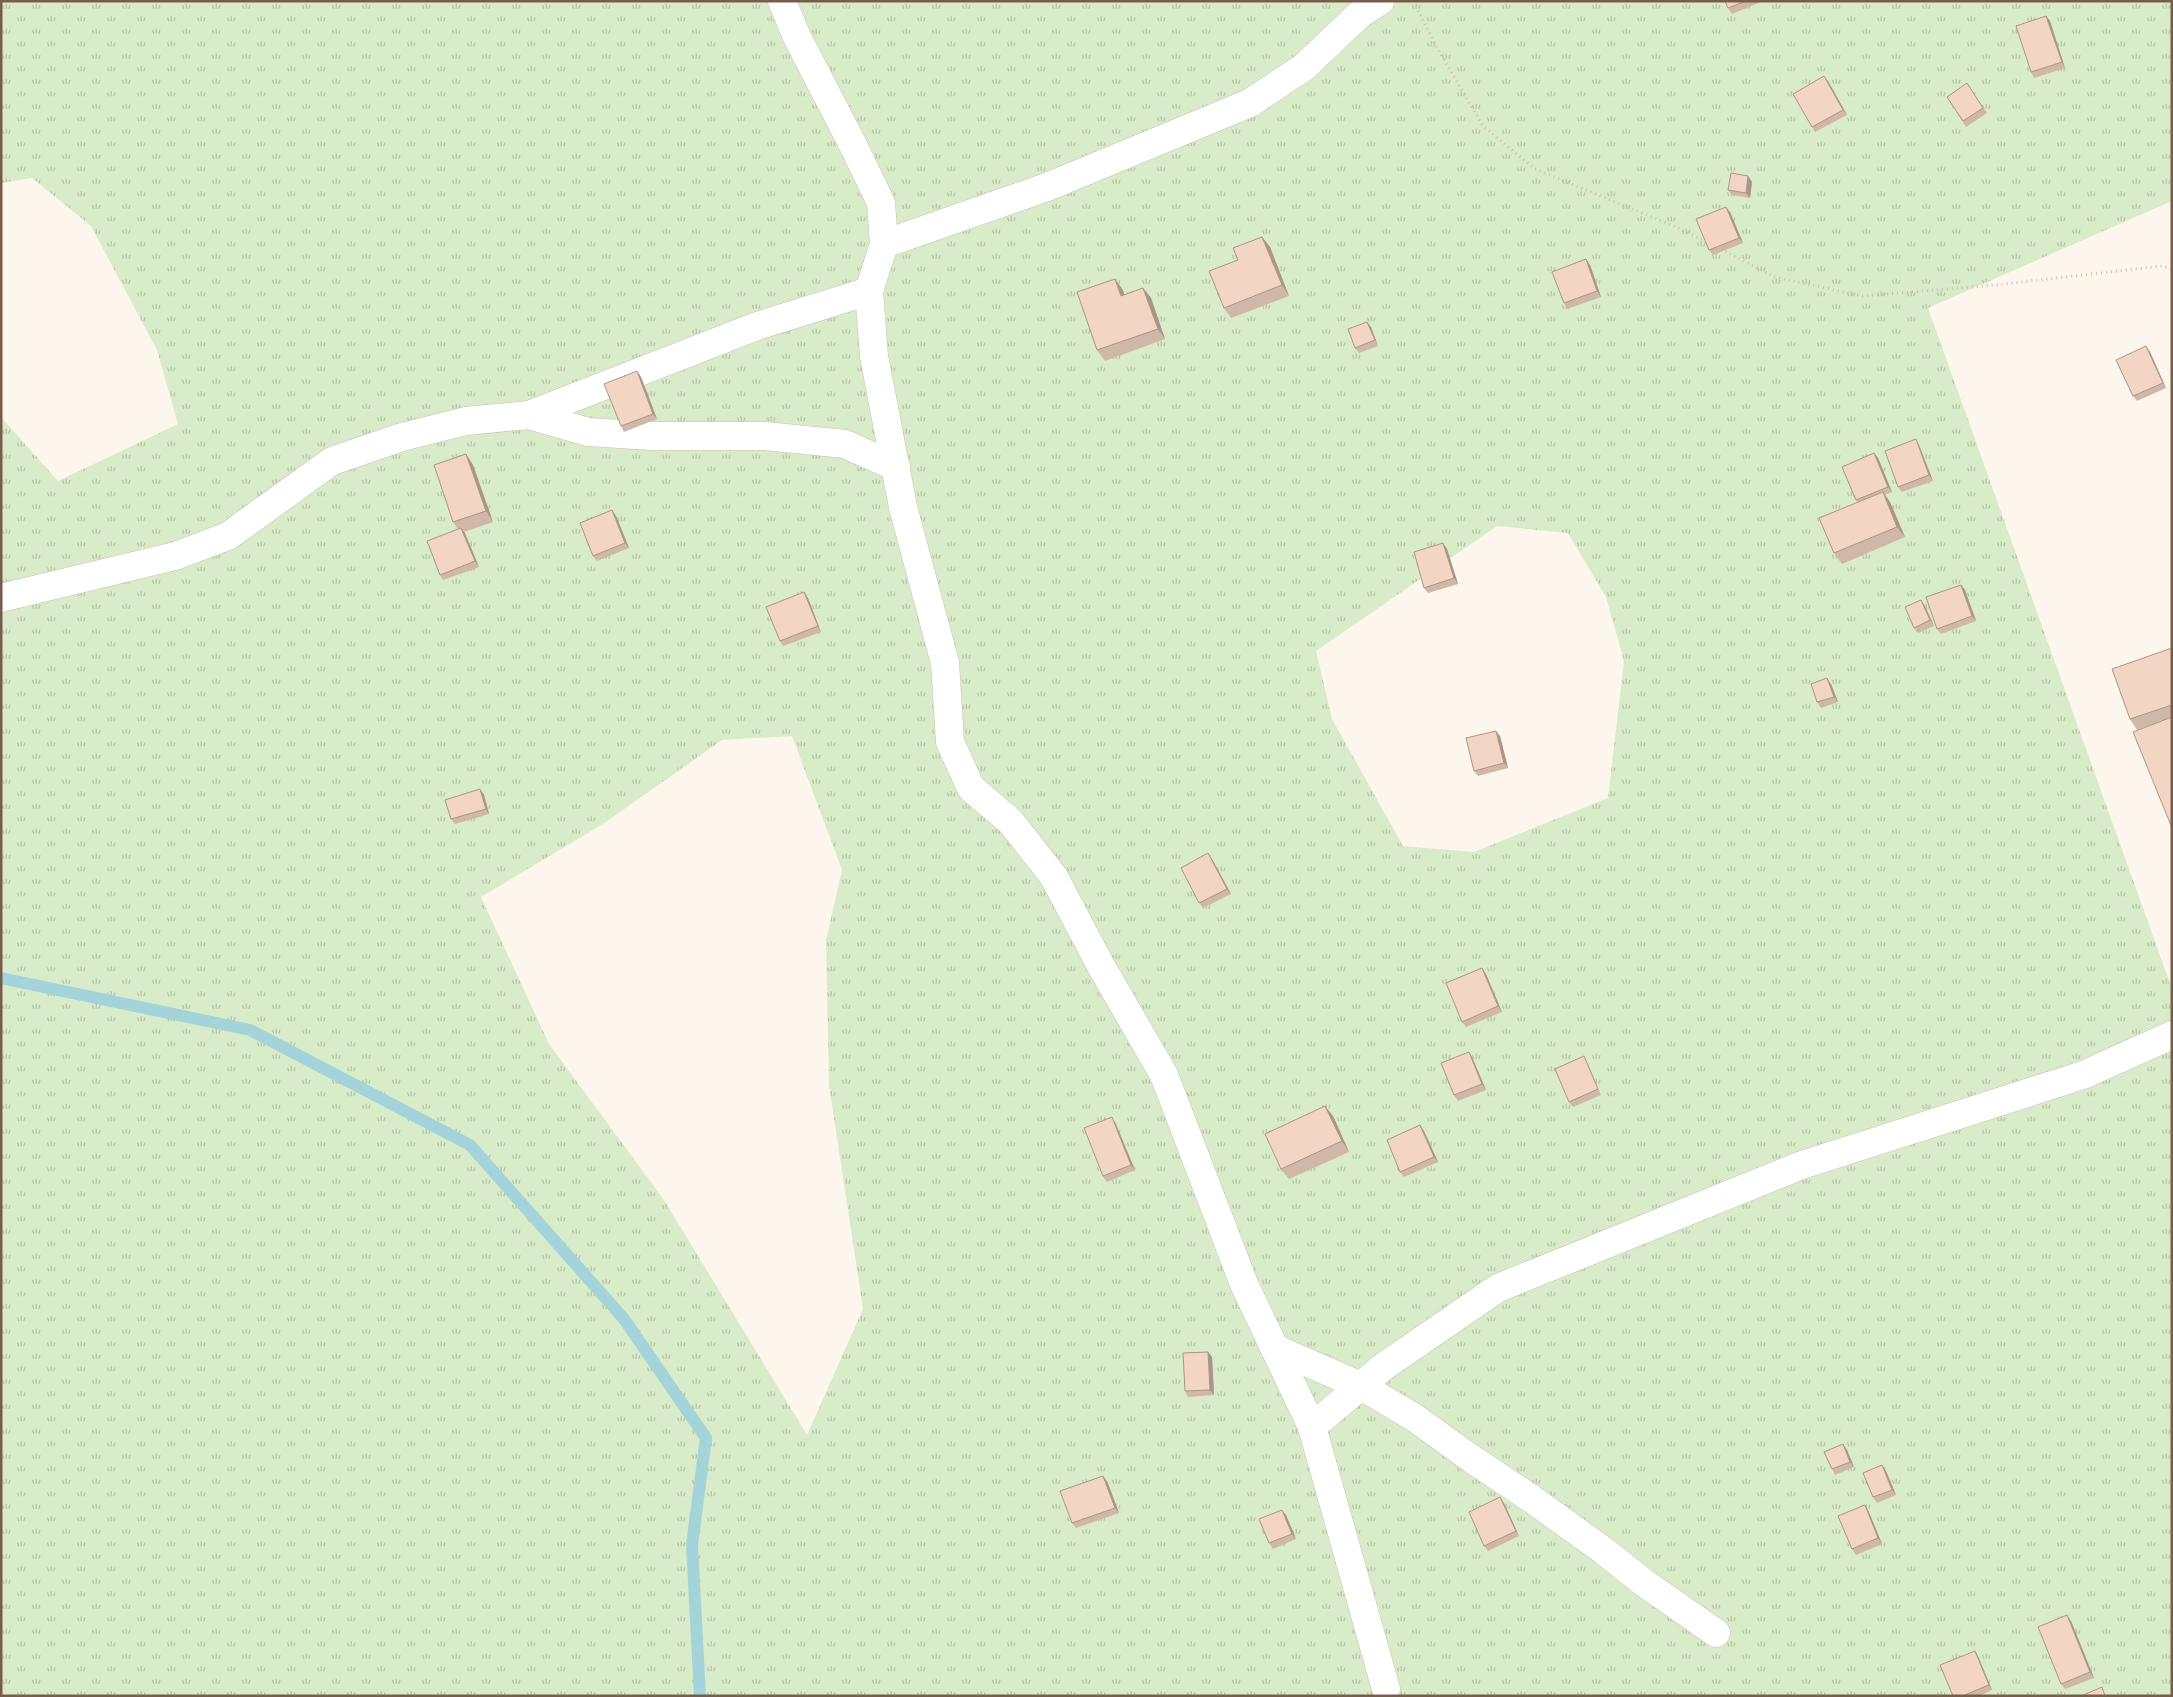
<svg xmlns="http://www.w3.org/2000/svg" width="2173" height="1697" font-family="'Sofia Sans Condensed',sans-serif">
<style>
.grass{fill:url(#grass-tufts);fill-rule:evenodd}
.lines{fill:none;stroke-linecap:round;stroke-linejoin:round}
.stream{stroke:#a5d3da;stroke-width:12}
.minor-casing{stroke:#d1beb0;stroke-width:29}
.path{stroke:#d9b8a5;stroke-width:3;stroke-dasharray:1 4;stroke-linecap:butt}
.minor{stroke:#fff;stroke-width:28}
.wall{fill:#d1b7a8}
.shaded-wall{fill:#aa9588}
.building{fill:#f3d5c3;stroke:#aa9588}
</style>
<defs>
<pattern id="grass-tufts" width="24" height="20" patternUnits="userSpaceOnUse" patternTransform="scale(1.25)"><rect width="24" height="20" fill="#d8ecc9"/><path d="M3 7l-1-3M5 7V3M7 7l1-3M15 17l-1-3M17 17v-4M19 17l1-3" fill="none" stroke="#b4c2a5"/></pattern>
</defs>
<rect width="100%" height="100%" fill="#fdf6ec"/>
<!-- grass -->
<path class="grass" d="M1,1h2171v200l-244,107 244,681v707h-2171v-1279l57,64 120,-57 -21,-74 -66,-124 -59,-48 -31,5zM1497,526l71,7 38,64 18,64 -16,137 -134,54 -71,-6 -71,-127 -16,-68zM792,736l50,134 -16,70 3,145 34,224 -56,126 -143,-235 -115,-156 -68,-147 122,-73 119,-84z"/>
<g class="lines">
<!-- stream -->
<path class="stream" d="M1,978l249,52 220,115 154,174 82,119 -14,107 8,151"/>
<defs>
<g id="minor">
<path d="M782,1l15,36 55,106 29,60 3,41 -15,47 5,65 29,151 42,156 5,79 21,46 40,34 43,55 47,89 63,109 80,209 68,143 74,262"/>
<path d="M884,244l163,-57 203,-84 54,-36 56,-53 20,-13"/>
<path d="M529,415l228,-89 112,-35"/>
<path d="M1,598l174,-42 53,-20 104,-75 70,-24 64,-16 63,-6 59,17 64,4h113l80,8 51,23"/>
<path d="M1274,1348l87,38 54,32 54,39 63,42 72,52 39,31 73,51"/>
<path d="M1312,1427l71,-60 115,-79 304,-123 281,-90 89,-40"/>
</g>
</defs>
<!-- minor casing -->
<use href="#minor" class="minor-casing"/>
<!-- path -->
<g class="path">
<path d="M1416,6l19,38 48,82 52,43 139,57 35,17"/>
<path d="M1721,249l54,28 87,19 133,-11 167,-19 10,3"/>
</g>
<!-- minor -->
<use href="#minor" class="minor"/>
</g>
<!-- wall -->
<g class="wall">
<path d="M1725,1h38l-31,13 -4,-6z"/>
<path d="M2046,16l4,5 15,47 -31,10 -3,-6z"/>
<path d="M1828,81l19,34 -32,17 -3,-5z"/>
<path d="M1967,83l20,30 -21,14 -19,-30z"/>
<path d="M1748,176l4,6 -2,16 -18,-3 -4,-5z"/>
<path d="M1730,212l13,31 -30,12 -4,-5z"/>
<path d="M1262,237l8,10 19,49 -58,22 -7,-10 14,-48z"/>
<path d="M1590,265l11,32 -34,12 -3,-6z"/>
<path d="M1143,288l8,10 14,41 -60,22 -8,-11 26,-60 1,5z"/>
<path d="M1371,327l7,19 -19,7 -4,-5z"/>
<path d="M2150,352l16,36 -29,13 -4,-5z"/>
<path d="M641,377l16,42 -33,13 -3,-6z"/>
<path d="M1919,445l14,36 -31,11 -4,-5z"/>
<path d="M1874,453l4,5 14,34 -7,3 5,7 15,35 -63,27 -8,-11 23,-51 -1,-2z"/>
<path d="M466,454l7,11 20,57 -29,10 15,35 -36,13 -3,-5 18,-46 -5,-7z"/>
<path d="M612,510l4,6 13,32 -32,13 -4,-5z"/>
<path d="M1443,543l4,6 11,35 -30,9 -4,-5z"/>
<path d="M1961,585l4,5 11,31 -35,13 -4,-5z"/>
<path d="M804,592l4,6 13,34 -38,14 -3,-5z"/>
<path d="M1925,606l9,20 -16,7 -4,-5z"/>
<path d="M2172,648v180l-22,-103 -13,5 -7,-11z"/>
<path d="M1831,684l7,18 -17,6 -4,-6z"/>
<path d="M1500,736l8,32 -30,8 -4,-5z"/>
<path d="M480,789l4,6 5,19 -34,10 -4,-5z"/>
<path d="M1212,859l19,35 -28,14 -4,-5z"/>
<path d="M1482,968l4,6 16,38 -36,15 -4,-5z"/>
<path d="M1584,1056l3,6 14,33 -28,12 -4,-5z"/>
<path d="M1472,1057l14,33 -28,11 -4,-6z"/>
<path d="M1333,1116l16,36 -60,27 -8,-10z"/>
<path d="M1115,1122l20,48 -28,12 -4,-6z"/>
<path d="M1420,1125l4,6 14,31 -34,15 -4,-5z"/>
<path d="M1208,1352l4,5 2,38 -26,2 -3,-6z"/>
<path d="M1843,1444l4,6 7,17 -19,8 -3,-6z"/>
<path d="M1886,1471l10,24 -19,8 -4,-6z"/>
<path d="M1107,1481l12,32 -43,15 -4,-5z"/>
<path d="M1504,1503l15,33 -31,15 -4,-5z"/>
<path d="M1865,1505l3,5 14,34 -26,11 -4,-6z"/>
<path d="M1286,1515l10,24 -23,10 -4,-6z"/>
<path d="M2071,1621l23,57 -29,11 -4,-5z"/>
<path d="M1975,1651l3,5 14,34 -13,6h-26z"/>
</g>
<!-- shaded-wall -->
<g class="shaded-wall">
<path d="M2046,16l4,5 15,47 -3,-6z"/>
<path d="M1824,76l4,5 19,34 -4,-5z"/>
<path d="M1748,176l4,6 -2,16 -4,-5z"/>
<path d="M1726,207l4,5 13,31 -4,-5z"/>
<path d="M1262,237l8,10 19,49 -7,-11z"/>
<path d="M1586,259l4,6 11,32 -4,-6z"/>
<path d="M1115,279l8,11 5,17 -7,-11z"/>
<path d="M1143,288l8,10 14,41 -7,-10z"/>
<path d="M1367,322l4,5 7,19 -3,-6z"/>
<path d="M2146,346l4,6 16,36 -3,-5z"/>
<path d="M637,371l4,6 16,42 -4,-5z"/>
<path d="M1916,439l3,6 14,36 -4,-6z"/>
<path d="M1874,453l4,5 14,34 -4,-5z"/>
<path d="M466,454l7,11 20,57 -7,-11z"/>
<path d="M1883,492l7,10 15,35 -8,-10z"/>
<path d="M612,510l4,6 13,32 -4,-5z"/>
<path d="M461,528l4,5 14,34 -4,-6z"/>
<path d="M1443,543l4,6 11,35 -4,-6z"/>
<path d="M1961,585l4,5 11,31 -4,-5z"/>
<path d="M804,592l4,6 13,34 -3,-6z"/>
<path d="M1921,600l4,6 9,20 -4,-6z"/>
<path d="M1827,678l4,6 7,18 -4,-5z"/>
<path d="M1496,731l4,5 8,32 -4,-5z"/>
<path d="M480,789l4,6 5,19 -3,-5z"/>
<path d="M1208,853l4,6 19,35 -4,-5z"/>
<path d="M1482,968l4,6 16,38 -4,-6z"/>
<path d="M1469,1052l3,5 14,33 -4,-6z"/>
<path d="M1325,1106l8,10 16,36 -7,-11z"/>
<path d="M1112,1117l3,5 20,48 -4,-5z"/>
<path d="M1420,1125l4,6 14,31 -4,-5z"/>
<path d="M1208,1352l4,5 2,38 -4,-5z"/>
<path d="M1843,1444l4,6 7,17 -4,-5z"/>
<path d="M1882,1465l4,6 10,24 -4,-5z"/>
<path d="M1103,1476l4,5 12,32 -4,-5z"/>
<path d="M1500,1497l4,6 15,33 -3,-5z"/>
<path d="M1865,1505l3,5 14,34 -4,-6z"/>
<path d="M1282,1510l4,5 10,24 -4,-5z"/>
<path d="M2067,1615l4,6 23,57 -4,-6z"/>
<path d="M1975,1651l3,5 14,34 -3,-5z"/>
</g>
<!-- building -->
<g class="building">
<path d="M1725,1h21l-18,7z"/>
<path d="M2046,16l16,46 -31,10 -15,-46z"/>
<path d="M1824,76l19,34 -31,17 -19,-33z"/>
<path d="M1967,83l16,25 -20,13 -16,-24z"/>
<path d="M1731,173l17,3 -2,17 -18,-3z"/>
<path d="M1726,207l13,31 -30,12 -13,-31z"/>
<path d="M1262,237l20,48 -58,23 -15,-37 29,-11 -5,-12z"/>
<path d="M1586,259l11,32 -33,12 -12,-31z"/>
<path d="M1115,279l6,17 22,-8 15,41 -61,21 -20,-58z"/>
<path d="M1367,322l8,18 -20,8 -7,-19z"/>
<path d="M2146,346l17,37 -30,13 -17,-36z"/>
<path d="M637,371l16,43 -32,12 -17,-42z"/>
<path d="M1916,439l13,36 -31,12 -13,-36z"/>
<path d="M1874,453l14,34 -32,13 -14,-33z"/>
<path d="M466,454l20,57 -33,11 -19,-57z"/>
<path d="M1883,492l14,35 -63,26 -15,-35z"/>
<path d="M612,510l13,33 -32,13 -13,-33z"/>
<path d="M461,528l14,33 -35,14 -13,-34z"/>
<path d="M1443,543l11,35 -30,10 -10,-36z"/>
<path d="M1961,585l11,31 -35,13 -11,-32z"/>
<path d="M804,592l14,34 -38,15 -14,-34z"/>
<path d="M1921,600l9,20 -16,8 -9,-21z"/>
<path d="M2172,648v57l-42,14 -18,-50z"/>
<path d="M1827,678l7,19 -17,5 -6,-18z"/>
<path d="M2172,717v111l-39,-96z"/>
<path d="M1496,731l8,32 -30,8 -8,-33z"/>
<path d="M480,789l6,20 -35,10 -6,-19z"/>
<path d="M1208,853l19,36 -28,14 -18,-35z"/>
<path d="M1482,968l16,38 -36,16 -16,-39z"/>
<path d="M1469,1052l13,32 -28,11 -13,-32z"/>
<path d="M1584,1056l14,33 -29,13 -14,-33z"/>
<path d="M1325,1106l17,35 -61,28 -16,-35z"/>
<path d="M1112,1117l19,48 -28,11 -19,-48z"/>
<path d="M1420,1125l14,32 -34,15 -13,-32z"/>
<path d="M1208,1352l2,38 -25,1 -2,-38z"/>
<path d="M1843,1444l7,18 -18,7 -8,-17z"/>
<path d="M1882,1465l10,25 -19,7 -10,-24z"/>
<path d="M1103,1476l12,32 -43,15 -12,-32z"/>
<path d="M1500,1497l16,34 -32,15 -15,-34z"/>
<path d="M1865,1505l13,33 -26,11 -14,-33z"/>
<path d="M1282,1510l10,24 -23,9 -10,-24z"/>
<path d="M2067,1615l23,57 -29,12 -23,-57z"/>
<path d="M1975,1651l14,34 -27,11h-9l-13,-31z"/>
<path d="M2102,1687l3,9h-24z"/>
</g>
<!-- border -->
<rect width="2173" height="1697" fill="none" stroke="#7a5c4d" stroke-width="5"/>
</svg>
